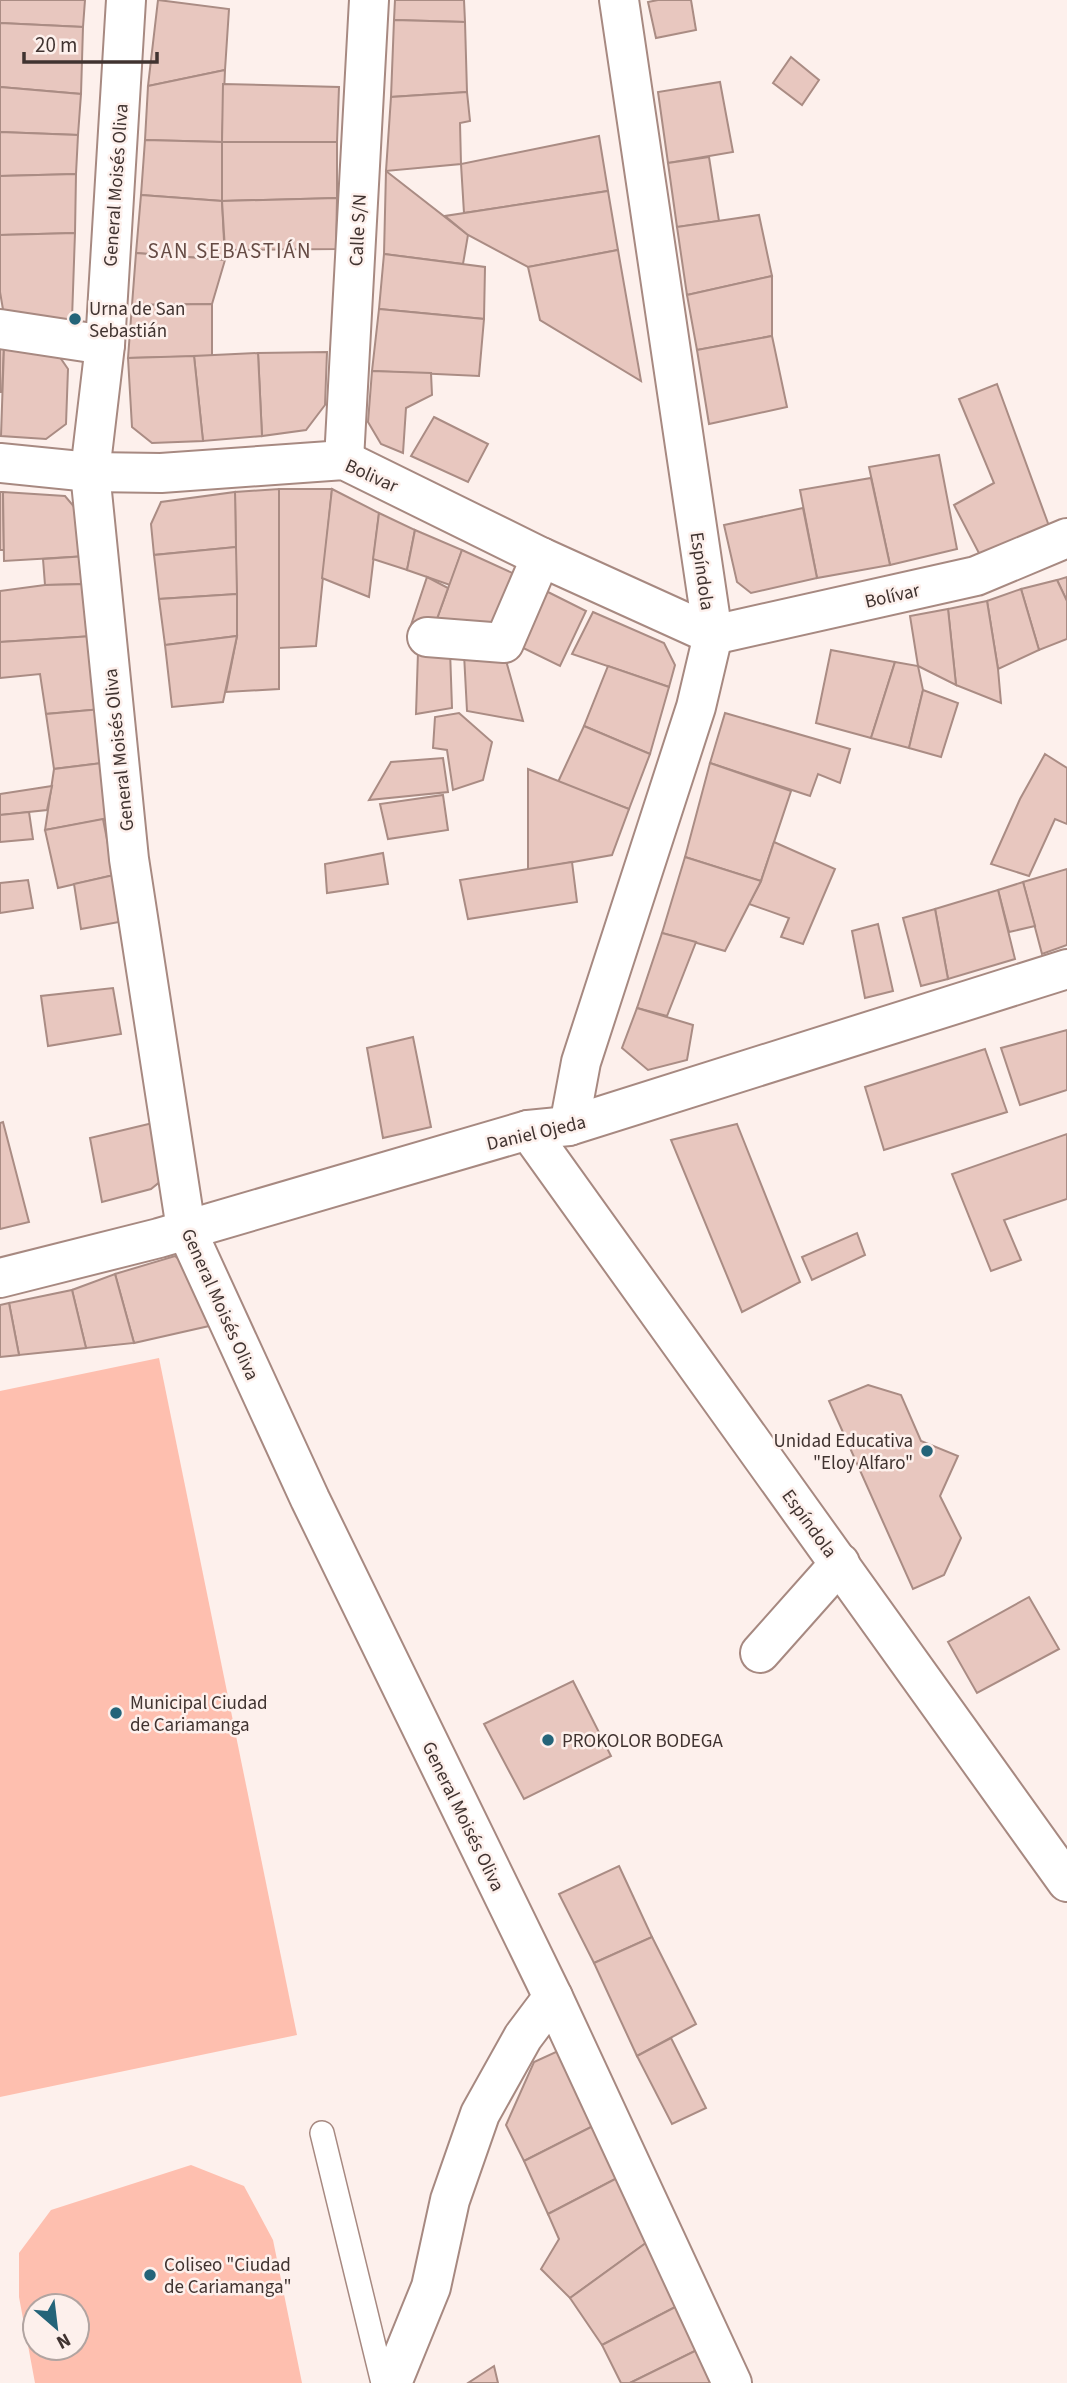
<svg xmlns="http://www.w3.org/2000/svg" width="1067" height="2383" font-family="'Source Sans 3',sans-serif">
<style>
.green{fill:#febfaf;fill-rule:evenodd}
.building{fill:#e8c7bf;stroke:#aa8c84;stroke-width:2}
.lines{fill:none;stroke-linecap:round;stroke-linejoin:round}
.lane-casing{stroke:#a78981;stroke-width:26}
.street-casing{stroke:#a78981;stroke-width:42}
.secondary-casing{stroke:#a78981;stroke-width:42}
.lane{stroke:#fff;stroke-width:23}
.street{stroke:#fff;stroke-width:38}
.secondary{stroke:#fff;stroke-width:38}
.poi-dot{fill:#246479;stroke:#fdf0ec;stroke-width:2.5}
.labels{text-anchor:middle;stroke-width:5;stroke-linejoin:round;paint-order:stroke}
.street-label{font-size:19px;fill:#403330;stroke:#fdf0ec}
.poi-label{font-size:19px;fill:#403330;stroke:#fdf0ec;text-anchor:start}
.neighbourhood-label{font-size:21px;letter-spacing:2px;fill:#664b44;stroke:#fdf0ec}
</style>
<rect width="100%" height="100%" fill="#fdf0ec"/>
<!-- green -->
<g class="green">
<path d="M159,1358l138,677 -297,62v-706z"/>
<path d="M191,2165l53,21 29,54 29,143h-267l-16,-86v-44l32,-43zM35,2306h42v42h-42z"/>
</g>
<!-- building -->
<g class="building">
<path d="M0,0h85l-2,27 -83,-4z"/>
<path d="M158,0l71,9 -4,61 -77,16z"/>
<path d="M395,0h69l1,22 -71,-2z"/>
<path d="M658,0h33l5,30 -40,8 -8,-36z"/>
<path d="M394,20l71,2 2,70 -76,5z"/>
<path d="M0,23l83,4 -2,67 -81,-7z"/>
<path d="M791,57l28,23 -17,25 -29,-22z"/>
<path d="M225,70l-3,72 -77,-2 3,-54z"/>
<path d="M720,82l13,70 -65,11 -10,-71z"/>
<path d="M223,84l116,3 -2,55h-115z"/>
<path d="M0,87l81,7 -3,41 -78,-3z"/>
<path d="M467,92l3,29 -10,2 1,41 -75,7 5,-74z"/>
<path d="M0,132l78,3 -2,39 -76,2z"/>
<path d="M599,136l9,55 -144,22 -3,-49z"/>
<path d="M145,140l77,2v59l-81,-6z"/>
<path d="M222,142h115v56l-115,3z"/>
<path d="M709,157l10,64 -42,6 -9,-64z"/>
<path d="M386,171l82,64 -5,29 -79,-10z"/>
<path d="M76,174l-1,59 -75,2v-59z"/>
<path d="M608,191l10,59 -90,17 -60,-32 -23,-19z"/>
<path d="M141,195l81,6 3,59 -89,-7z"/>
<path d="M337,198l-1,51 -111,1 -3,-49z"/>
<path d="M759,215l13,61 -85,19 -10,-68z"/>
<path d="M75,233l-3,86 -14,8 -53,-6 -5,-29v-57z"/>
<path d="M618,250l23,131 -101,-61 -12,-53z"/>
<path d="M136,253l89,7 -13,44 -80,1z"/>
<path d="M384,254l101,13 -1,52 -105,-10z"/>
<path d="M772,276v60l-75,14 -10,-55z"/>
<path d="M212,304v52l-84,2 4,-53z"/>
<path d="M379,309l105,10 -5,57 -107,-5z"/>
<path d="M772,336l15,71 -78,17 -12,-74z"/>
<path d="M0,347h4l-2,45h-2z"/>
<path d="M4,347l55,9 9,13 -2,55 -20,15 -45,-3z"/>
<path d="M327,352l-2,53 -19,25 -44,6 -4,-83z"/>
<path d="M258,353l4,83 -59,5 -9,-85z"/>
<path d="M194,356l9,85 -51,2 -20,-16 -4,-69z"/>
<path d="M372,371l59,2 1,22 -26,13 -3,45 -22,-9 -13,-22z"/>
<path d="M997,384l52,142 -67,33 -28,-54 40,-22 -35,-84z"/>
<path d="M434,417l54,27 -20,38 -57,-26z"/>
<path d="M939,455l18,94 -67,16 -21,-98z"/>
<path d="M871,478l19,87 -73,13 -17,-88z"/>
<path d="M279,489v200l-53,3 11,-56 -2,-144z"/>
<path d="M279,489h53l-16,157 -37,2z"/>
<path d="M332,489l47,24 -10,84 -47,-19z"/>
<path d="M0,492h3l1,58h-4z"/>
<path d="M3,492l62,4 16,19 6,41 -83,5z"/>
<path d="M235,492l1,55 -82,8 -3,-31 10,-22z"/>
<path d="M803,508l14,70 -66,15 -14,-11 -13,-57z"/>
<path d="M379,513l36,17 -8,40 -34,-11z"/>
<path d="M415,530l47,20 -12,35 -43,-15z"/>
<path d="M236,547l1,47 -78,5 -5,-44z"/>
<path d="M462,550l57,26 -22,49 -63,2z"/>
<path d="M87,556l1,28 -43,1 -2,-26z"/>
<path d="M427,577l21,11 -14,39 -23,-2z"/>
<path d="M1067,577v24l-10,-21z"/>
<path d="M1057,580l10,21v38l-28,11 -18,-61z"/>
<path d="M88,584l5,52 -93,6v-51l45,-6z"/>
<path d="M542,589l44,22 -26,55 -45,-22z"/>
<path d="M1021,589l18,61 -41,19 -11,-68z"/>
<path d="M237,594v42l-72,9 -6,-46z"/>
<path d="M987,601l11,68 3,34 -45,-18 -8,-76z"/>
<path d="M948,609l8,76 -38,-19 -8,-50z"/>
<path d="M593,612l71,31 11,22 -6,22 -97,-33z"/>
<path d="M93,636l9,73 -56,5 -6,-40 -40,4v-36z"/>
<path d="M237,636l-14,66 -51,5 -7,-62z"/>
<path d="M450,650l2,58 -36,6 2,-62z"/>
<path d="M831,650l64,12 -24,76 -55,-15z"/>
<path d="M464,654l41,3 18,64 -56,-10z"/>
<path d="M895,662l23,4 5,24 -14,58 -38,-10z"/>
<path d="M608,666l61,21 -19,67 -66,-28z"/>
<path d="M923,690l35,13 -17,54 -32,-9z"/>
<path d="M102,709l8,53 -56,7 -8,-55z"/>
<path d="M459,713l33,29 -9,38 -30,10 -6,-40 -14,-2 2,-31z"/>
<path d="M725,713l125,36 -10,34 -22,-9 -8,22 -100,-33z"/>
<path d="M584,726l66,28 -21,55 -71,-27z"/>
<path d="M1045,754l22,14v56l-12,-5 -26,57 -38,-12 29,-65z"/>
<path d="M443,758l5,34 -79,8 22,-38z"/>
<path d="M110,762l7,55 -72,13 9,-61z"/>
<path d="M710,763l81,28 -30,90 -76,-24z"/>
<path d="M528,769l101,40 -17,46 -84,15z"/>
<path d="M52,786l-5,24 -47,5v-21z"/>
<path d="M443,795l5,35 -60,9 -8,-35z"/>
<path d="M29,812l4,27 -33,3v-27z"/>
<path d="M103,819l11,56 -56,13 -13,-58z"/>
<path d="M774,842l61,27 -32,75 -22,-7 8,-19 -40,-14 12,-23z"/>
<path d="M383,853l5,31 -61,9 -2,-29z"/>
<path d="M685,857l76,24 -36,70 -63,-18z"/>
<path d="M572,862l5,40 -109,17 -8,-39z"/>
<path d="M1067,869v76l-25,9 -19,-72z"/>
<path d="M114,875l5,47 -38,7 -7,-45z"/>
<path d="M28,880l5,28 -33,5v-30z"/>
<path d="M1023,882l12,44 -26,6 -11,-42z"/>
<path d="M998,890l17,69 -67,20 -13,-70z"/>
<path d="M935,909l13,70 -27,7 -18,-68z"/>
<path d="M878,924l15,67 -28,7 -13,-67z"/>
<path d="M662,933l34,9 -29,74 -30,-8z"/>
<path d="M113,988l8,46 -73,12 -7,-50z"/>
<path d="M637,1008l56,17 -6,35 -39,10 -26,-22z"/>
<path d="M1067,1030v60l-47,15 -19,-57z"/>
<path d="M413,1037l18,90 -48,11 -16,-90z"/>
<path d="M985,1049l22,63 -123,38 -19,-63z"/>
<path d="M3,1122l26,100 -29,7v-106z"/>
<path d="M157,1122l10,54 -16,13 -49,13 -12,-64z"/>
<path d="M737,1124l63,158 -58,30 -71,-172z"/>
<path d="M1067,1134v65l-63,21 17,40 -30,11 -39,-97z"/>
<path d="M857,1233l8,22 -53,25 -10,-23z"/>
<path d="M175,1256l17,14 26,54 -84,19 -19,-69z"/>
<path d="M115,1274l19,69 -48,5 -14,-58z"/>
<path d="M72,1290l14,58 -67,7 -10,-52z"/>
<path d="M9,1303l10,52 -19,2v-52z"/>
<path d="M868,1385l33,10 20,46 37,15 -18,40 21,42 -17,37 -31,14 -84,-188z"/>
<path d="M1029,1597l30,52 -82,44 -29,-51z"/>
<path d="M573,1681l38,75 -87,43 -40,-75z"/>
<path d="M619,1866l33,71 -58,26 -35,-69z"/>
<path d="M652,1937l44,87 -59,32 -43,-93z"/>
<path d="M671,2038l35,70 -34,16 -35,-68z"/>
<path d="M558,2051l35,75 -69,35 -18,-36 28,-63z"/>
<path d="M593,2126l26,51 -71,37 -24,-53z"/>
<path d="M619,2177l31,63 -80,58 -29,-29 18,-30 -11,-25z"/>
<path d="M650,2240l31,64 -79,41 -32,-47z"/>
<path d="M681,2304l22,43 -73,36h-9l-19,-38z"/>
<path d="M703,2347l18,36h-91z"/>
<path d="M494,2366l4,17h-30z"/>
</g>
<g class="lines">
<defs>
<path id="lane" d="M322,2133l61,250"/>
<g id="street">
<path d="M0,329l105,16"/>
<path d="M344,460l25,-460"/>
<path d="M0,463l90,9 71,1 183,-13 197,97 172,78"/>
<path d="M713,635l263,-59 91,-38"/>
<path d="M427,637l77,6 37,-86"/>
<path d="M569,1126l12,-64 115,-355 17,-72 -94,-635"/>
<path d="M528,1130l539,752"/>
<path d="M0,1278l159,-40 369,-108 41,-4 498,-157"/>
<path d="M760,1653l80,-90"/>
<path d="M392,2383l39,-96 19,-87 30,-86 43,-77 30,-40"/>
</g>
<path id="secondary" d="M126,0l-21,345 -15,127 39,387 57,370 124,270 243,498 179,386"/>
</defs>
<!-- lane casing -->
<use href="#lane" class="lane-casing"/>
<!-- street casing -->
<use href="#street" class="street-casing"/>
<!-- secondary casing -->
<use href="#secondary" class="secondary-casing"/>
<!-- lane -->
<use href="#lane" class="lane"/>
<!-- street -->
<use href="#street" class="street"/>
<!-- secondary -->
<use href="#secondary" class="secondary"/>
</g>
<!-- markers -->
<g class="poi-dot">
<circle cx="75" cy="319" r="7"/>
<circle cx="927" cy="1451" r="7"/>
<circle cx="116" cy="1713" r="7"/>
<circle cx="548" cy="1740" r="7"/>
<circle cx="150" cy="2275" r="7"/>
</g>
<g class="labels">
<!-- street labels -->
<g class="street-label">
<text transform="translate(115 185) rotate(-86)" y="7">General Moisés Oliva</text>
<text transform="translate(357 230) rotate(-87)" y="7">Calle S/N</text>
<text transform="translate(372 475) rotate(24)" y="7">Bolivar</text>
<text transform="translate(703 571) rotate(82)" y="7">Espíndola</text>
<text transform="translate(892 595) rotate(-13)" y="7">Bolívar</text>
<text transform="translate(118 750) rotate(-96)" y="7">General Moisés Oliva</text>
<text transform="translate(536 1132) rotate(-13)" y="7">Daniel Ojeda</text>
<text transform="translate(221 1304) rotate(66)" y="7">General Moisés Oliva</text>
<text transform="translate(810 1523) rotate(54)" y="7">Espíndola</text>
<text transform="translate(464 1816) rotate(64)" y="7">General Moisés Oliva</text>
</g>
<!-- poi labels -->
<g class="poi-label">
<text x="89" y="315">Urna de San<tspan x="89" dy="22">Sebastián</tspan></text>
<text x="913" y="1447" text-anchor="end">Unidad Educativa<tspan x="913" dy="22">"Eloy Alfaro"</tspan></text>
<text x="130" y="1709">Municipal Ciudad<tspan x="130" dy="22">de Cariamanga</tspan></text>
<text x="562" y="1747">PROKOLOR BODEGA</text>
<text x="164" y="2271">Coliseo "Ciudad<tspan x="164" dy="22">de Cariamanga"</tspan></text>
</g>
<!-- neighbourhood labels -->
<g class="neighbourhood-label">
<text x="230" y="258">SAN SEBASTIÁN</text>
</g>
</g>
<!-- north arrow -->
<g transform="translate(56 2327) rotate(152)"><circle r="33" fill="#fdf0ec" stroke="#b1a4a1" stroke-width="2"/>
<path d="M0-5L12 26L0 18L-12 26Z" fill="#246479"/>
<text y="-10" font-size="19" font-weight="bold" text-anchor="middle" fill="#403330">N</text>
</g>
<!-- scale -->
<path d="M24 52v10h133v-10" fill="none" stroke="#403330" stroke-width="3.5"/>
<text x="35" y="52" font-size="21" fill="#403330" stroke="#fdf0ec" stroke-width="5" paint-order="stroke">20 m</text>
</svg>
